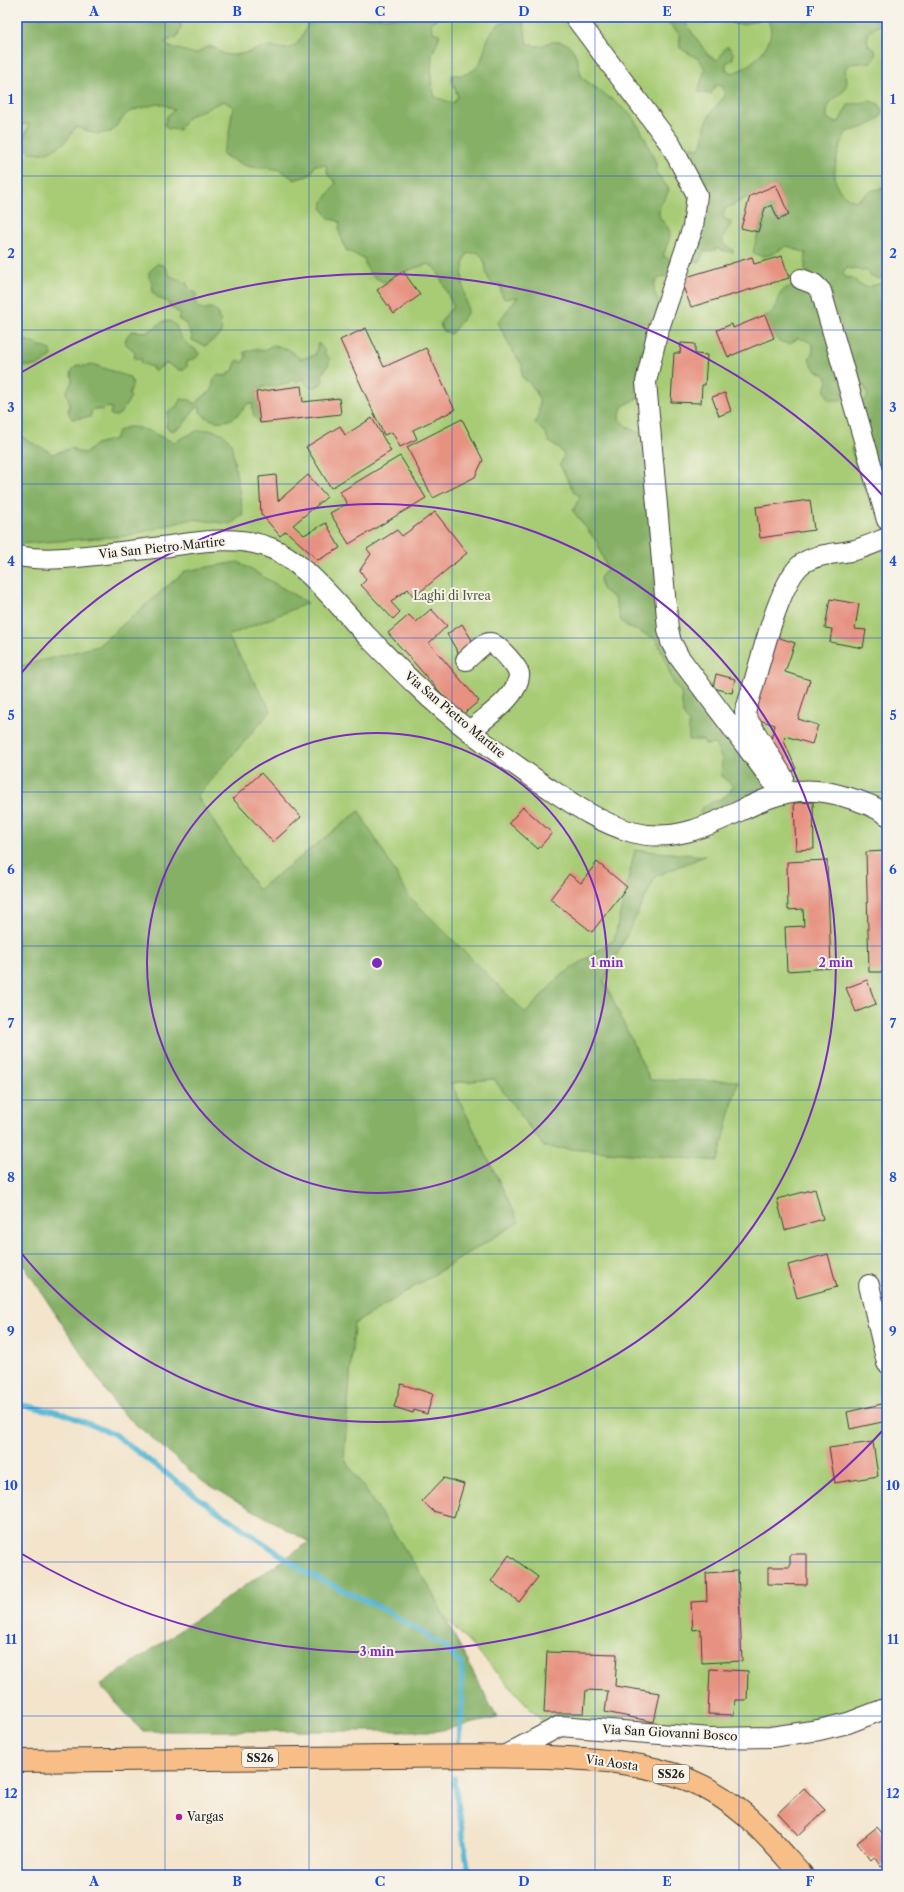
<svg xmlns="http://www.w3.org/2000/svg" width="904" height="1892" font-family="'Libre Caslon Text',serif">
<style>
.green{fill:#a7cc75;stroke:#627448}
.forest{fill:#85b066;stroke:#506641}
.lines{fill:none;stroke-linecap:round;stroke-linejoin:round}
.stream{stroke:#57b7d6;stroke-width:5.5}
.building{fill:#e79281}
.minor-casing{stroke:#3c3a36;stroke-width:22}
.major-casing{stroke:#3c3a36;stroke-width:24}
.minor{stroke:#fff;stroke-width:20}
.major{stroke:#f7be87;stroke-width:22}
.grid{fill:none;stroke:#1d4ed8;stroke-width:1;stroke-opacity:0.55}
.ring{fill:none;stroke:#7b2cbf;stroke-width:2}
.poi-dot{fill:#b5179e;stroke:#f7f3e8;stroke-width:1.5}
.labels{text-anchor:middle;stroke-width:4;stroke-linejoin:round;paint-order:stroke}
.shield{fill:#f7f3e8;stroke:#5e5c59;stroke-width:1}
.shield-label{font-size:11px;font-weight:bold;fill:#1c1c1c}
.street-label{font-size:12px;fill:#1c1c1c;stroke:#f7f3e8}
.park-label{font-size:12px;fill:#4d5a3b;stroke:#f7f3e8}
.poi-label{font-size:12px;fill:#1c1c1c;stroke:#f7f3e8;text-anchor:start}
.centre{fill:#7b2cbf;stroke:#f7f3e8;stroke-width:2}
.ring-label{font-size:12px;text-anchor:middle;font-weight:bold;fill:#7b2cbf;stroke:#f7f3e8;stroke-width:4;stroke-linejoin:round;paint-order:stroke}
.neatline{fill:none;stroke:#1d4ed8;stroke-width:1.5}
.grid-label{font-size:13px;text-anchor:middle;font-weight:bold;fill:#1d4ed8}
</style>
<rect width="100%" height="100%" fill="#f7f3e8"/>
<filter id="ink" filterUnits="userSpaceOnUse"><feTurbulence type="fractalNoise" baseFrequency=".025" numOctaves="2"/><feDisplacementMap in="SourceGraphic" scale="8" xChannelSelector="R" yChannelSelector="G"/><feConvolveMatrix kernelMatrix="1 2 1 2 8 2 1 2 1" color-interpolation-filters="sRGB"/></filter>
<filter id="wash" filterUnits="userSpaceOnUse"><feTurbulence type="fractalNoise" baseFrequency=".012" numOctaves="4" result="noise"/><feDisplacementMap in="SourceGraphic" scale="16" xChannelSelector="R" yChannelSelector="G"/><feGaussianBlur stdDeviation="0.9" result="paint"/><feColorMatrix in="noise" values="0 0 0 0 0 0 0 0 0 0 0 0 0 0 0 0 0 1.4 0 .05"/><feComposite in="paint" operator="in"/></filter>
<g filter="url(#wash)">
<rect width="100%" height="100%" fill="#f3e4cb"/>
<!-- green -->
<path class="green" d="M17,17h870v1698l-214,27 -129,-19 -112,-120 -415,-429z"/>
<!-- forest -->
<g class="forest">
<path d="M17,17h156l7,3 1,7 -4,10 -13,5 6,5 26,7c20,-16 18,-1 32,1 14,1 27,-6 40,-8 8,-1 19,5 26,-1 9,-7 12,-20 17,-29h129l-9,5 1,9 8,4 -8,20 -1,27 4,15 18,6 5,-7 -6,-14v-7c40,2 25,-32 45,-49 4,-4 15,-5 21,-7l6,4 2,16 3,5c15,5 13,-1 25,-2 23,-3 23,21 28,36l32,23 17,14 10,15 15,33v9l13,17c-2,8 -10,15 -10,23 -1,9 11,13 11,22 0,6 -5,15 -7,22l6,3 3,7 -3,10c-17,0 -19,15 -9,26l-19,96 -6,1 -13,8 -3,12 7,7 19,11 16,198 105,151 -13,6 -5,8 -45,15 -4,-3c10,-14 26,-8 34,-26l-12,-10 1,-17 -7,-15 -9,1 -3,-5h-14v-17l-6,-9 -2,-22 -7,-8 -14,-37 -4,-8 -30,-13 -6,-7 -5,-20 -13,-10 -2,-11 7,-9 -10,-27 -24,-31 7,-15 -6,-4 -14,-27 4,-10 -5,-7 -10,-6 -3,-8 -11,-11c9,-20 4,-33 -13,-46v-12l-12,-18 -12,-25 20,-25 -14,2 -3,-7v-8l-8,1c-11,-12 -3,-20 -15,-33l-11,2c-9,18 -2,39 1,58l-17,22 -9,-4 -2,-7 13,-17 -16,-36 -8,-6c-18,4 -28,9 -42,19 -15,-6 -19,-8 -23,-24l-18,-9 -7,-19 1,-9 -11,-4 -7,-9 1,-7 13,-19 -8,-8 -2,-10h-11l-5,10 -16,5c-19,-17 -22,-9 -43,-13 -10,-2 -20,-8 -29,-13l6,-15 5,-32 -9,-6 -35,15 -10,14 -11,-1 -4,-4 3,-9 7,-6 -9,-5 -8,-1 -20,5 -10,4 -16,19 -14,2 -21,-7c-4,4 -6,11 -11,15 -10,9 -42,22 -41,-3 0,-5 4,-9 5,-15l-12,1z"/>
<path d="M663,17h18l27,38 9,5 3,-3 6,-10h3l5,7 -2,6 -6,3v7l6,3c20,-5 49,-33 35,-54 -11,-3 -30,15 -42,-2h162v6c-13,4 -22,7 -19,22l7,5 1,5 -5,7 -21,2 -5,5c0,4 2,8 2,12 -2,19 -22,14 -20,37l6,4h6l9,-17 22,-4 9,3 3,6 -1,5 -3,5 -13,7 -19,5c-10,24 -23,60 10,69l17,-11 14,-2v87l-8,4 -10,-4 -2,-4 -21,-3 -3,5 1,4 9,1 7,7 8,2 14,-4 5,2v233l-8,-20 -13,-6 -15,-43 9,-15v-29l8,-9 -4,-11h-7l-15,15h-13l-4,-9 3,-11 -4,-6 -9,-4 -6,-10 4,-9v-6l-7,-5 -8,-2 -8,6c-18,-2 -19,-14 -25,-29l4,1c7,-7 7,-16 12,-23 9,-13 25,-2 34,4l3,20c7,-5 11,-8 13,-17 4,-17 -12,-23 -26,-29l1,-18 -19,-7c-11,5 -22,16 -34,6l12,-44 7,-3 6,15 11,-5 -13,-30 -26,11 -25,13 -2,9 7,3 1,4c-5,6 -10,12 -7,20l9,5v3l-16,-4 -9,3 -4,-1 -5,12 -4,-2h-6l5,-29 -12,-82 10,-3 8,1c5,-7 3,-15 6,-24 3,-11 11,-19 19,-28l-2,-9 -7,-2 -5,9 -13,-2 7,-23 -5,-9 -20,-12 -1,-14z"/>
<path d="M157,264c9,0 9,6 13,12l16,6 3,7 7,4v4l-3,2 8,10 11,-1 7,6 -1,3 3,4 -2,3 3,4 -2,7 -15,11 -13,-6c1,-7 -5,-10 -6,-16l-8,-5 2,-5 -9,-7 -5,-6 -6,-2 -7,-6 -1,-11 -3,-4v-6z"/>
<path d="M164,321c15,-1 12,11 19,19 5,6 11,7 16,13l-2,4 -10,5v5l-3,3h-5l-13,-7 -11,8 -2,-1 -1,-3 -11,-4v-4l-7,-1 1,-6 -10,-9 2,-7 5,-5 16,1z"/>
<path d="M17,337l34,13 1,5c-9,11 -20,14 -34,9z"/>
<path d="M318,343l7,7v4l5,5 -2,7 -6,9 1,3 -2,6 -5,3 -8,-1 -3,-3v-5l-8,3 -7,-1 -1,3c-4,0 -6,1 -10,2 -9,3 -14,-1 -23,6l4,32c-6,-7 -9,-10 -7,-19l-4,-1c-4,2 -4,5 -8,9 -12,12 -29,13 -41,0v-5h-3l-15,19 -10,5 -6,-4 2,-15 8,-5 5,-8 9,1 5,4 10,-9 6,-3 3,-13 3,-4 10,1 2,-4 4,-1 3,-9 3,-2 4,3 3,-7 -2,-4 10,-3 9,2 10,-6 15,4 13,10 14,-4z"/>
<path d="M92,364l37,13 4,7 -4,10 2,3 -11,17 -4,2 -5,-1 -1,-2 2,-5 -6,-1 -3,3 -8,-1 -3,1 -2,7 -18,2 -4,-7 2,-9 -4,-11 6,-10 -1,-10 6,-7 9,1z"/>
<path d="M128,427c17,-1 30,10 46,15l25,-12h13l10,3 9,9 12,72 -12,10 -39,-5 -66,17 -109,8v-106l6,-1c9,8 20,9 29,17l20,-6 6,4 8,1 10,-9 19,-5 3,-8z"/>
<path d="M238,562l70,41 -80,33 43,75 -74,85 61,94 101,-79 50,85 117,117 33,-36 55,-37 21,-90 70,6 -49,20 -52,105 46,99 88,1 -20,80 -174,-14 -50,-68 -43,4 68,139 -165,102 -10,134 82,123 71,137 -60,13h-295l-42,-46 209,-143 -107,-61 -84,-72 -101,-154v-588l81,-21 87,-75z"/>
</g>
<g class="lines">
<!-- stream -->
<g class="stream">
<path d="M17,1404l45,9 52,21 86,65 107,74 74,35 63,38 18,18 -1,58 -4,27"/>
<path d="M454,1778l15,97"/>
</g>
</g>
<g id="blocks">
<!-- building -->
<g class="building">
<path d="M776,185l13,30 -11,5 -6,-15 -7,3 -7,24 -17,-4 9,-32z"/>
<path d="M782,256l7,22 -98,29 -11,-28 72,-22 2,7z"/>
<path d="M403,271l17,24 -26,19 -17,-24z"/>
<path d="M765,315l9,23 -46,19 -11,-27 15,-6 1,4z"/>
<path d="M366,328l18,39 42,-19 29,62 -42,20 4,9 -17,8 -8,-15 -8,3 -44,-95z"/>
<path d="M681,343l14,1v10l12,1 -2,30h-3l-1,18 -30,-1 3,-49h6z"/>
<path d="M301,386l2,16 36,-4 2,16 -81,9 -4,-31z"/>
<path d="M725,393l6,18 -12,5 -7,-19z"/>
<path d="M372,418l19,33 -60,37 -25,-41 34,-21 5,9z"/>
<path d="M462,419l21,41 -8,17 -42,21 -26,-51z"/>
<path d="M400,456l26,42 -77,46 -19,-31 17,-9 -7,-12z"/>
<path d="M276,475l2,26 30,-26 19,22 -34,28 11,10 22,-12 14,25 -22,12 -32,-29 -6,5 -19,-22 -2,-37z"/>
<path d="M810,500l4,30 -54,8 -4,-31z"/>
<path d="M435,512l32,41 -53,44 -6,-8 -10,7 -7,6 9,10 -7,7 -32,-34 5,-5 -6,-10 11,-16 -4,-5 30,-19 5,6z"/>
<path d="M830,599l29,5 -4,25 11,1 -3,18 -33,-6 2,-13 -7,-1z"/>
<path d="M431,609l16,17 -18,17 50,58 -18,15 -73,-83 21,-18 7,7z"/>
<path d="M462,624l13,21 -16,9 -12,-20z"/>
<path d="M774,636l21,7 -10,29 25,8 -12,39 20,6 -6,19 -27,-8 -1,5 12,28 -8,4 -18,-30 5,-18 -25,-8z"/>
<path d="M716,674l19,5 -3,14 -19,-5z"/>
<path d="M261,773l40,44 -28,25 -40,-43z"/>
<path d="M813,802l1,47 -18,1 -2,-47z"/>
<path d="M523,807l29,26 -14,16 -29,-26z"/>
<path d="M887,851v121h-18l-3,-120z"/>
<path d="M827,860l4,108 -44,3 -2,-44 19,-1 -1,-17 -15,1 -1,-48z"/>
<path d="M597,862l30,25 -35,45 -42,-33 19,-25 12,9z"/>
<path d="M867,980l9,24 -20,8 -10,-24z"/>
<path d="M815,1189l8,30 -38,11 -8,-31z"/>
<path d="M828,1254l9,33 -40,11 -9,-33z"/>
<path d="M401,1384l32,10 -6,20 -13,-4 -1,3 -19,-6z"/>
<path d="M886,1403l1,18 -37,8 -3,-17z"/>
<path d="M873,1442l5,34 -43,7 -6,-35z"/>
<path d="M444,1478l20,6 -10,33 -21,-6 -11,-10z"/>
<path d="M790,1554h17v31l-39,-1v-17h22z"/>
<path d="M509,1555l29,22 -19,25 -28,-21z"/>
<path d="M738,1571l4,90 -40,2 -1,-34 -8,1 -2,-28 16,-1 -1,-28z"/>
<path d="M547,1652l70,2 -2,32 45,7 -6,29 -49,-10 3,-21 -22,-1 -2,23h-40z"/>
<path d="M710,1669l38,2 -1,29h-12l-1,15 -26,-1z"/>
<path d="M804,1788l21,22 -26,25 -21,-22z"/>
<path d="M877,1827l10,12v23l-6,5 -7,-10 -3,3 -14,-17z"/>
</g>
</g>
</g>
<g filter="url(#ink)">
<use href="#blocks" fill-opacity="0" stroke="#3c3a36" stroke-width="1"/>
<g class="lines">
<defs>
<g id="minor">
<path d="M575,17l96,128 26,50 -4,32 -36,107 -11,48 22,247 3,13 8,15 103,137"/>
<path d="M801,279l13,5 7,7 66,229"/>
<path d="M17,556c29,5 50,2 79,-1 25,-3 49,-6 74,-9 34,-5 70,-11 103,3 33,14 69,61 94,87 16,16 32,33 49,49 38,37 82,68 125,98 29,19 58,40 91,49 51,14 92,-16 137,-34 25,-10 52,-9 77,-1 15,4 29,9 41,18"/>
<path d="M466,660c6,-5 17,-18 25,-17 6,1 28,25 28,31 1,3 -2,9 -3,12 -7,16 -32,33 -46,45"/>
<path d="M783,777l-37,-60 -1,-5c12,-33 32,-131 58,-149 15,-10 35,-9 52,-13 11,-3 22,-8 32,-12"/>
<path d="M869,1285l18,78"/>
<path d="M504,1756l56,-30 150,12 61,-1 48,-7 29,-7 39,-15"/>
</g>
<path id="major" d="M17,1761c126,-1 251,-3 377,-4 51,-1 102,-1 153,0 48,2 97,5 142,23 51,21 78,56 113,95"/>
</defs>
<!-- minor casing -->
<use href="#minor" class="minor-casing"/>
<!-- major casing -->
<use href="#major" class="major-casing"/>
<!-- minor -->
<use href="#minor" class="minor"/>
<!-- major -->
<use href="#major" class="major"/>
</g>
</g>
<!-- grid -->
<path class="grid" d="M165,17v1858M309,17v1858M452,17v1858M595,17v1858M739,17v1858M17,176h870M17,330h870M17,484h870M17,638h870M17,792h870M17,946h870M17,1100h870M17,1254h870M17,1408h870M17,1562h870M17,1716h870"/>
<!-- distance rings -->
<g class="ring">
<circle cx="377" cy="963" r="230"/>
<path d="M18 677A459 459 0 1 1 18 1249"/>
<path d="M885 1428A689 689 0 0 1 22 1554M22 372A689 689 0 0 1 885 498"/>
</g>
<!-- markers -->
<circle class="poi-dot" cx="179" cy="1817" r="4"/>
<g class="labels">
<!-- shield labels -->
<g class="shield">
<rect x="242" y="1749" width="36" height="18" rx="3"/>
<rect x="653" y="1765" width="36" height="18" rx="3"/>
</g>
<g class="shield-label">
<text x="260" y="1762">SS26</text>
<text x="671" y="1778">SS26</text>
</g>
<!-- street labels -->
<g class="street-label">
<text transform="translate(162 548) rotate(-6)" y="4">Via San Pietro Martire</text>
<text transform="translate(455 715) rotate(40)" y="4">Via San Pietro Martire</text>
<text transform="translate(670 1733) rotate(3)" y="4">Via San Giovanni Bosco</text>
<text transform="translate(612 1763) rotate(8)" y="4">Via Aosta</text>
</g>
<!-- park labels -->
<g class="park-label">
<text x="452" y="600">Laghi di Ivrea</text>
</g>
<!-- poi labels -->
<g class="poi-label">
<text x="187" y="1821">Vargas</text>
</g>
</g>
<circle cx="377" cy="963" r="6" class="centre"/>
<g class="ring-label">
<text x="607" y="967">1 min</text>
<text x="836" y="967">2 min</text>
<text x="377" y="1656">3 min</text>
</g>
<!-- margin -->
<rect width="904" height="1892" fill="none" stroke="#f7f3e8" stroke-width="44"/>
<rect x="22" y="22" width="860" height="1848" class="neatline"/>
<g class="grid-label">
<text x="94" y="16">A</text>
<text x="237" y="16">B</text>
<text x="380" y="16">C</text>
<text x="524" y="16">D</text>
<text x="667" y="16">E</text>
<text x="810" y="16">F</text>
<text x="11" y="104">1</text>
<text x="893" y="104">1</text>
<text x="11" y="258">2</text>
<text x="893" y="258">2</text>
<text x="11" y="412">3</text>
<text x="893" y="412">3</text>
<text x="11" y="566">4</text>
<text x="893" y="566">4</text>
<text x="11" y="720">5</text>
<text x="893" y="720">5</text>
<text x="11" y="874">6</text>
<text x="893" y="874">6</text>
<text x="11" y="1028">7</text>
<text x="893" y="1028">7</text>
<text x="11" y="1182">8</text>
<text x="893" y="1182">8</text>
<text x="11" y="1336">9</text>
<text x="893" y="1336">9</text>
<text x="11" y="1490">10</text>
<text x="893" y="1490">10</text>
<text x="11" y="1644">11</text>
<text x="893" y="1644">11</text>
<text x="11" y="1798">12</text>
<text x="893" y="1798">12</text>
<text x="94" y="1886">A</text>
<text x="237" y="1886">B</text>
<text x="380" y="1886">C</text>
<text x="524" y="1886">D</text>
<text x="667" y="1886">E</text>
<text x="810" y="1886">F</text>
</g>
</svg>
